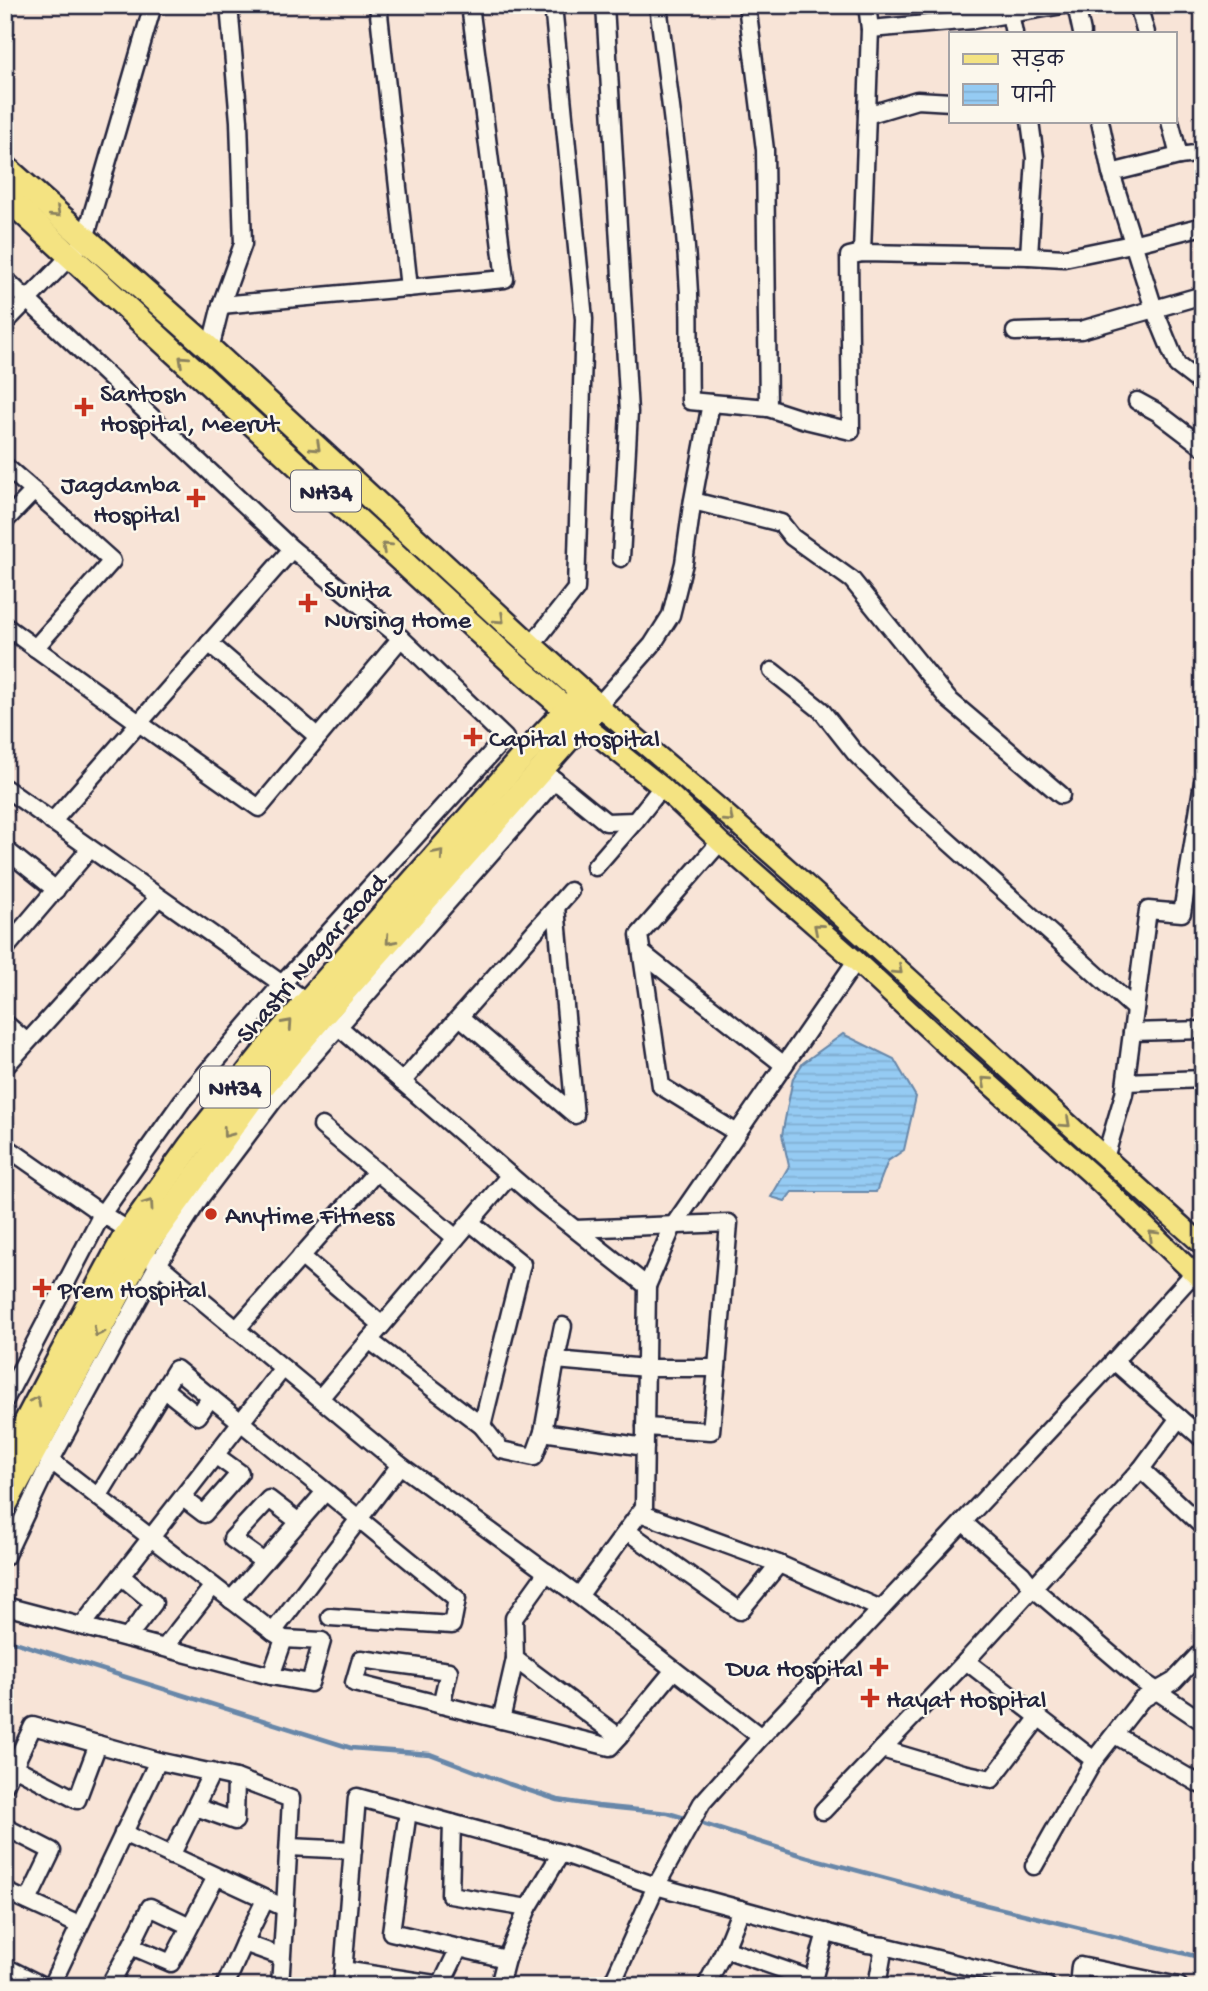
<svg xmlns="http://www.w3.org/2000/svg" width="1208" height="1991" font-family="'Gochi Hand','Playpen Sans Deva',sans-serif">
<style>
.water{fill:url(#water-rules);stroke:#6787a9;stroke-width:2}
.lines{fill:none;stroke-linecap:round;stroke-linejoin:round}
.stream{stroke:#6787a9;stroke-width:4.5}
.minor-casing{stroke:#22223b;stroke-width:21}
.major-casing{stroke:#22223b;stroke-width:24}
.highway-casing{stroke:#22223b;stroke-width:28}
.minor{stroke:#fbf7ec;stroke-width:16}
.major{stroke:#f4e382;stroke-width:19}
.highway{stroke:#f4e382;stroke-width:23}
.oneway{stroke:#8b825e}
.poi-dot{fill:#c8321e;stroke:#fbf7ec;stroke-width:2.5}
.labels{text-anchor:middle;stroke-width:5;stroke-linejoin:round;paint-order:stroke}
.shield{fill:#fbf7ec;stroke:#636270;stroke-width:2}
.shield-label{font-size:24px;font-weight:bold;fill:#22223b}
.poi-label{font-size:26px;fill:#22223b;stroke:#fbf7ec;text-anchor:start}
.street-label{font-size:26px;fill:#22223b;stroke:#fbf7ec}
</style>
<defs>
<pattern id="water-rules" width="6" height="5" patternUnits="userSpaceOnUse" patternTransform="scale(1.75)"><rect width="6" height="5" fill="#95cbf3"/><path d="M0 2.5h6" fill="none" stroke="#80aed1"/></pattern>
</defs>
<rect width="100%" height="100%" fill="#f8e4d7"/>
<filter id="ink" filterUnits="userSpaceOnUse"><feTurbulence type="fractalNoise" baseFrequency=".0143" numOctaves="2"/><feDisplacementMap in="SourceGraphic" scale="14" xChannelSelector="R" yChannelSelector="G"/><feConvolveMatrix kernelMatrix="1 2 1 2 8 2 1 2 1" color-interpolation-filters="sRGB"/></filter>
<g filter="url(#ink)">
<!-- water -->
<path class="water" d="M843,1034l51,25 22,38 -12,53 -16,11 -12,31h-84l-7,9 -14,-4 18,-31 -7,-31 11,-57 10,-15z"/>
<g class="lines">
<!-- stream -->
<g class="stream">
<path d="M5,1639l346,109 79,6 79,30 49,16 40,6 70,7 20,6"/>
<path d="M697,1822l110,35 179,48 217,53"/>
</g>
<defs>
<g id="minor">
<path d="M378,5l31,283"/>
<path d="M605,5l24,407 -8,146"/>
<path d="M658,5c12,96 26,192 31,288 1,36 0,72 1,108l21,2"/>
<path d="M747,5l18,145 3,258"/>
<path d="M1076,5l6,28"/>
<path d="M1138,5l8,28"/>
<path d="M1010,14l4,19"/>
<path d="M870,29l103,-9 90,-15"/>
<path d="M867,115l50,-15 34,2"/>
<path d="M1030,121l5,37 -6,98 35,2 68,-14 71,-18"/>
<path d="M1100,121l11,52 43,136 23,56 26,20"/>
<path d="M1170,121l9,35"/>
<path d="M1111,173l68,-17 24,-3"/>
<path d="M862,253l8,-224 -3,-24"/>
<path d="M5,279l287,270 109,89 104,100 -223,246 25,18"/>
<path d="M221,305l284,-26 -35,-274"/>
<path d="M5,323c26,-28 55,-54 80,-84l68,-234"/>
<path d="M1015,332l66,-2 122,-35"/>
<path d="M210,349l11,-44 22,-61 -4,-123 -10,-116"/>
<path d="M1137,401l20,11 46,35"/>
<path d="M5,466l29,25 -29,30"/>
<path d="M34,491l78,70 -77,87"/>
<path d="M693,501l88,22 11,14 60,43 96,119 113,96"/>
<path d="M292,549l-153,174 120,85 142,-170"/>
<path d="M5,626l134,97 -87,99"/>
<path d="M209,643l109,94"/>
<path d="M531,646l45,-57 8,-270 -31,-314"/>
<path d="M772,671l49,39 34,43 46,46 234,210"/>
<path d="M598,706l54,-61 19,-30 13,-52 8,-58 19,-102 57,5 37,12 46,11 -2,-175 13,-3 167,3"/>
<path d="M547,774l59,48 29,-1"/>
<path d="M5,788l277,196 -100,117 -80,113 -97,186"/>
<path d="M720,842l-81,93 22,151 76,47"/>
<path d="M5,849l51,41"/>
<path d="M595,867l40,-46 27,-34"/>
<path d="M5,949l85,-100"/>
<path d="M642,953l142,112"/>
<path d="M460,1017l115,98 -19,-208"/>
<path d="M332,1021l210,182 105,83 -3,221 -65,89"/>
<path d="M5,1023l22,19"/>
<path d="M1132,1032l71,-2"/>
<path d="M5,1067l153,-169"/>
<path d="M402,1082l168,-191"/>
<path d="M1126,1082l77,-3"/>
<path d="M322,1126l134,112"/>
<path d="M5,1146l97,68 28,17"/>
<path d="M1105,1158l19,-64 24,-184 34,3 21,-131"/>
<path d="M575,1229l154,-6 -12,145"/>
<path d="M301,1256l81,69"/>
<path d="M152,1259l248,206 179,131 182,141"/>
<path d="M647,1286l26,-60 183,-265"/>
<path d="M236,1330l140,-158"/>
<path d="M369,1340l113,86 40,-162 -52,-42"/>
<path d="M556,1360l7,-34"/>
<path d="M1114,1361l89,78"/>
<path d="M164,1389l34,27 13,-19"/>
<path d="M320,1398l190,-223"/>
<path d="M482,1426l19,24 33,7 9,-25"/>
<path d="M645,1447l-102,-15 13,-72 90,8h71l-6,63 -66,-4"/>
<path d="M45,1456l228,176 127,-167"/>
<path d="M1141,1469l62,58"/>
<path d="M98,1497l78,-128 281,230 -5,26 -122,-8"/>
<path d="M183,1498l21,16 36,-41 -25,-18"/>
<path d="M963,1522l59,52 11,14 109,93 61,41"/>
<path d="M627,1531l113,80 39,-47 -139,-51"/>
<path d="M5,1557l46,-97 107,-196 42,-66 74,-98 281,-320"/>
<path d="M264,1562l-32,-23 37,-40 30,23"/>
<path d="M779,1564l102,45"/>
<path d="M547,1572l-33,46 1,41 104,78 55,-67"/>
<path d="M121,1576l33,27 -27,35"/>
<path d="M231,1600l94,-108"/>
<path d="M5,1606l266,70 13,-37 -11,-7"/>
<path d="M82,1626l201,-258"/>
<path d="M165,1647l48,-61"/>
<path d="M966,1661l128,99"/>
<path d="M271,1676l39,7 12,-42 -38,-2"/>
<path d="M441,1705l8,-34 -88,-12 -7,24c85,21 171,43 256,64l9,-10"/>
<path d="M501,1720l14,-61"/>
<path d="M1115,1735l88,51"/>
<path d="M882,1749l81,24 29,6 47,-62"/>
<path d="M14,1767l63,33 21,-56"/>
<path d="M5,1785l28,-59 125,35"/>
<path d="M196,1807l39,14 1,-43"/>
<path d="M408,1811l-17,121 115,27"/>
<path d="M823,1811l143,-150 175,-192 38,-51"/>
<path d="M452,1823l-2,72 78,13 33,-55"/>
<path d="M5,1827l47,24 -24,50"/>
<path d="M123,1833l162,75 -5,78"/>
<path d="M289,1847l64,3"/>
<path d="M171,1856l41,-84"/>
<path d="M1034,1866l60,-106 47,-60 33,-19 29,-31"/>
<path d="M5,1891l74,34"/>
<path d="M190,1926l-40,-19 -19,39 40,17 45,-86"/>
<path d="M244,1943l21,-43"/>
<path d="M725,1949l16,-40"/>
<path d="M5,1967l38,19"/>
<path d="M343,1970l98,15 18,-37"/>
<path d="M813,1980l13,-48"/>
<path d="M51,1986l107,-225 78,17 55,21 -6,109"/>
<path d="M109,1986l22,-40"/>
<path d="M225,1986l19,-43 36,13"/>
<path d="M342,1986l15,-189 204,56 95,33 212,58 16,2 163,40"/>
<path d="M499,1986l7,-27 22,-51"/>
<path d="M611,1986l45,-100 46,-83 59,-66 353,-376 89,-98"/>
<path d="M706,1986l19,-37 88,31 -2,6"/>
<path d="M877,1986l7,-40"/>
<path d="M1078,1986l2,-20 99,20"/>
</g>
<g id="major">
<path d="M598,706c209,171 402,360 605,539"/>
<path d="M583,724l79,63 58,55 136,119 91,85 143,127 113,109"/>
</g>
<g id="highway">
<path d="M5,167l205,182 321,297 67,60 -274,308 -72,85 -110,152 -137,254"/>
<path d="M5,196l509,468 62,54"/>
<path d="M5,1462l56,-107 62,-115 67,-94 88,-111 247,-281 57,-61"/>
</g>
</defs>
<!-- minor casing -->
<use href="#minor" class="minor-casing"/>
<!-- major casing -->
<use href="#major" class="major-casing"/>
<!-- highway casing -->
<use href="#highway" class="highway-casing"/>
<!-- minor -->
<use href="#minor" class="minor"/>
<!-- major -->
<use href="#major" class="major"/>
<!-- highway -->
<use href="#highway" class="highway"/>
</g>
<!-- one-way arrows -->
<defs><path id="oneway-chevron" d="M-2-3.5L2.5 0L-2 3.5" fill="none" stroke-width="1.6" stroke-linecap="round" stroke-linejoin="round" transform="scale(1.75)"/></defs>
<g class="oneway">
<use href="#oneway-chevron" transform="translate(56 213) rotate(42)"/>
<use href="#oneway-chevron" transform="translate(183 360) rotate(-137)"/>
<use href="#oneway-chevron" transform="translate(316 447) rotate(43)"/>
<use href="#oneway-chevron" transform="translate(386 547) rotate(-137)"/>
<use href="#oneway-chevron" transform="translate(500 619) rotate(43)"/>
<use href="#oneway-chevron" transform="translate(729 818) rotate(42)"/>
<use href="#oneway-chevron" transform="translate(439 854) rotate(-49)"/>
<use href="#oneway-chevron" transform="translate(818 928) rotate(-139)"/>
<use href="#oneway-chevron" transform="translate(390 940) rotate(132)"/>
<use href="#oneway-chevron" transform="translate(898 970) rotate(42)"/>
<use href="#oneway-chevron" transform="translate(288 1024) rotate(-48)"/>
<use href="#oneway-chevron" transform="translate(986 1081) rotate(-138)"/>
<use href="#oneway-chevron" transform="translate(1066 1123) rotate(42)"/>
<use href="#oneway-chevron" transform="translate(227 1133) rotate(127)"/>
<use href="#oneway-chevron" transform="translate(149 1204) rotate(-55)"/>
<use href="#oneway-chevron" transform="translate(1153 1235) rotate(-136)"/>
<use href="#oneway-chevron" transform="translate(98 1332) rotate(118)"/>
<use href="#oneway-chevron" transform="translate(36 1401) rotate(-62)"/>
</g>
</g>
<!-- markers -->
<g class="poi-dot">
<path d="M80.5 396.5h7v7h7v7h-7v7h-7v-7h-7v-7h7z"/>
<path d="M192.5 487.5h7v7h7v7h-7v7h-7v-7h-7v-7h7z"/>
<path d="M304.5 592.5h7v7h7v7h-7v7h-7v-7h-7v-7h7z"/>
<path d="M469.5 726.5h7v7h7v7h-7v7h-7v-7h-7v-7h7z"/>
<circle cx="211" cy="1214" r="7"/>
<path d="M38.5 1277.5h7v7h7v7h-7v7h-7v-7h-7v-7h7z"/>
<path d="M875.5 1656.5h7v7h7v7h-7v7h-7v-7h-7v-7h7z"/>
<path d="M866.5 1687.5h7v7h7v7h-7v7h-7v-7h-7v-7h7z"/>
</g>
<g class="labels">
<!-- shield labels -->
<g class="shield">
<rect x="291" y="470.5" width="70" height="41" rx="5"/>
<rect x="200" y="1066.5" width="70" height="41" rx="5"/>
</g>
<g class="shield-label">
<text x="326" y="499">NH34</text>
<text x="235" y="1095">NH34</text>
</g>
<!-- poi labels -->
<g class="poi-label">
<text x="100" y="401">Santosh<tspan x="100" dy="30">Hospital, Meerut</tspan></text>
<text x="180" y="492" text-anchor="end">Jagdamba<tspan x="180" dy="30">Hospital</tspan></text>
<text x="324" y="597">Sunita<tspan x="324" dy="30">Nursing Home</tspan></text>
<text x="489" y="746">Capital Hospital</text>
<text x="225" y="1223">Anytime Fitness</text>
<text x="58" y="1297">Prem Hospital</text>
<text x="863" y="1676" text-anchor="end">Dua Hospital</text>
<text x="886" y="1707">Hayat Hospital</text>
</g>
<!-- street labels -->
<g class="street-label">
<text transform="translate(310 957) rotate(-49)" y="9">Shastri Nagar Road</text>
</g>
</g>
<!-- margin -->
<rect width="1208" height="1991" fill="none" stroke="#fbf7ec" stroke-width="28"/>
<rect x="14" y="14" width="1180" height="1963" fill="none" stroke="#22223b" stroke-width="2.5" filter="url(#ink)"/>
<!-- legend -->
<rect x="949" y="32" width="228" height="91" fill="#fbf7ec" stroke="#a4a2a5" stroke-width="2"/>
<rect x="963" y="54" width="35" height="10" fill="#f4e382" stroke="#a4a2a5" stroke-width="2"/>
<text x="1012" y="66" font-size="21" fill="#22223b">सड़क</text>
<rect x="963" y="84" width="35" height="21" fill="url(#water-rules)" stroke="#a4a2a5" stroke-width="2"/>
<text x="1012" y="102" font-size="21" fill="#22223b">पानी</text>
</svg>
